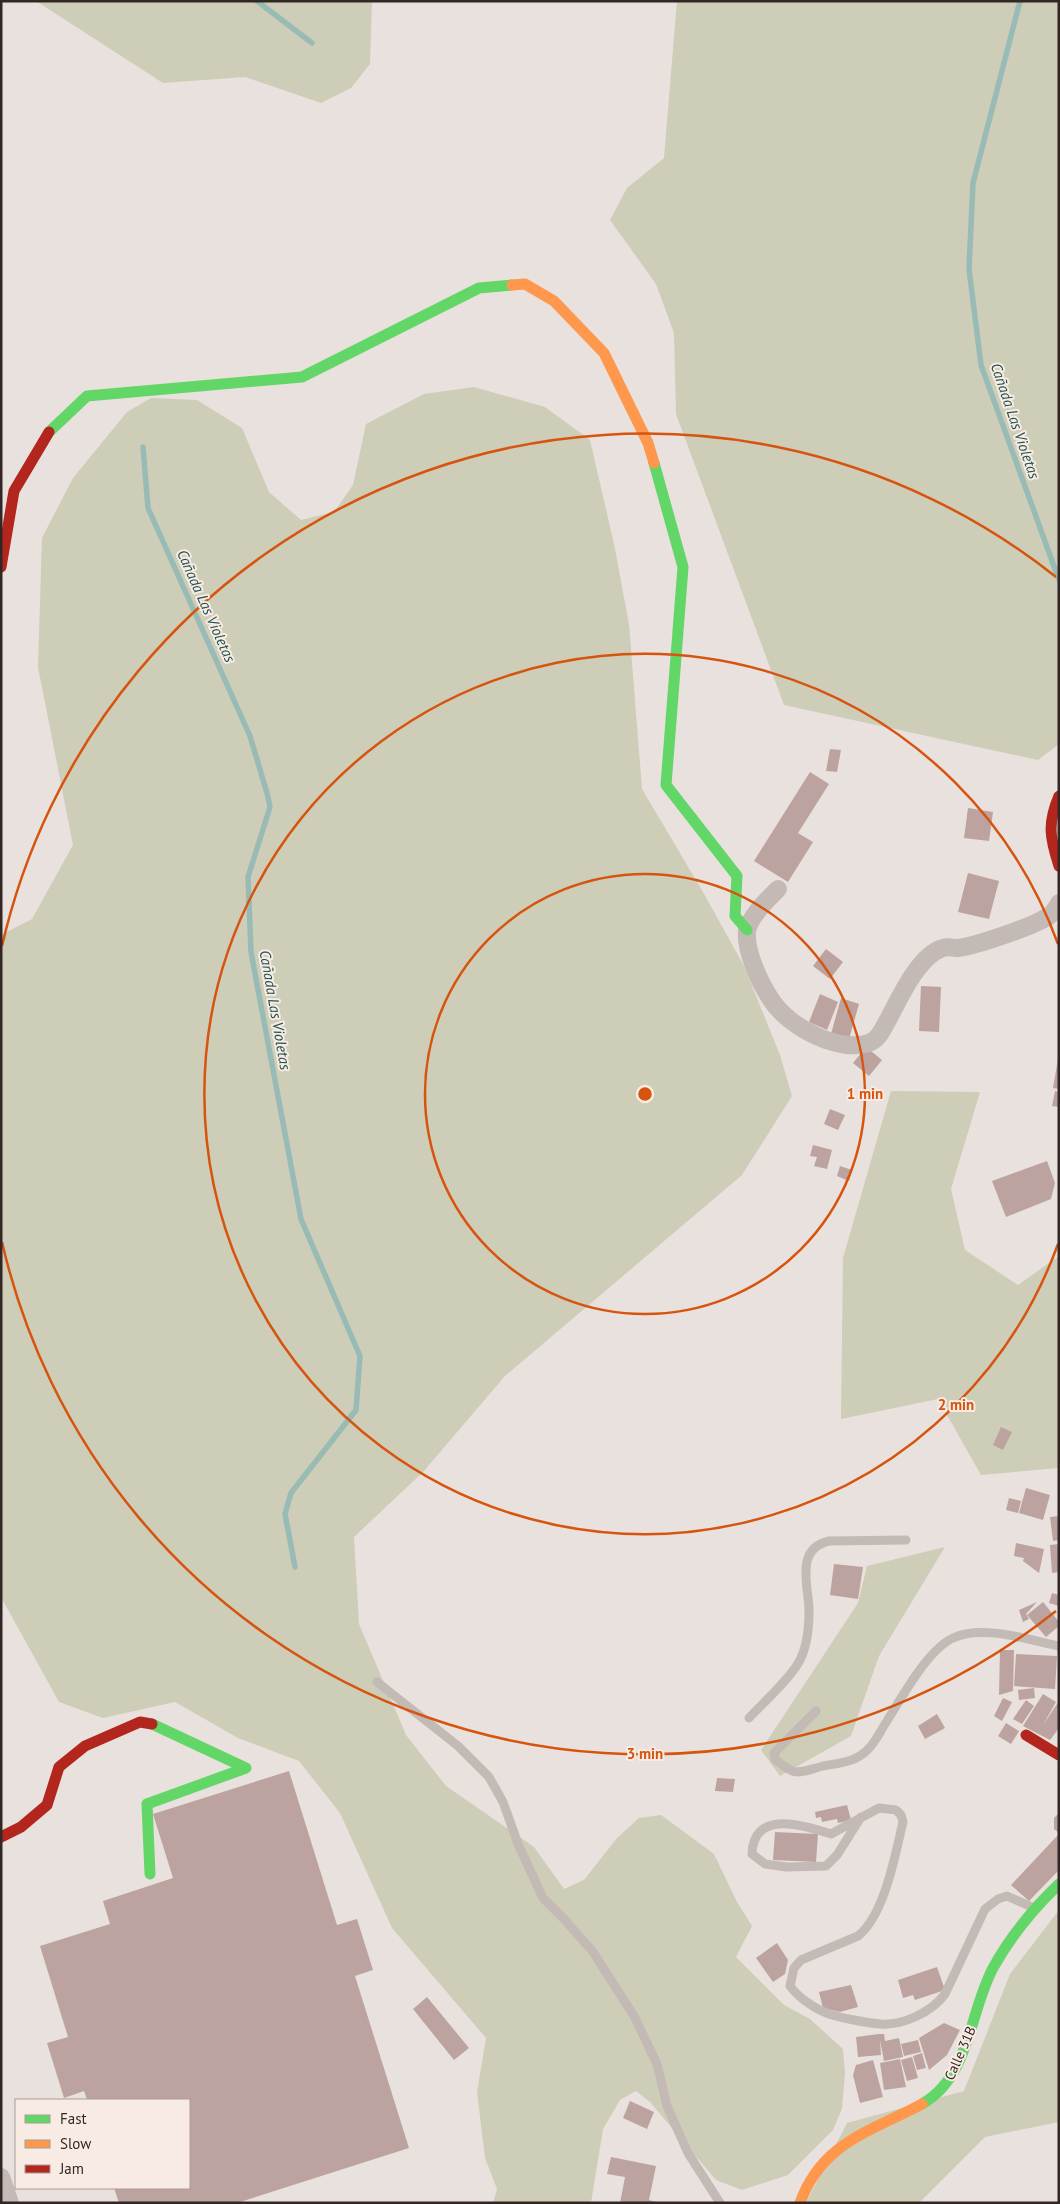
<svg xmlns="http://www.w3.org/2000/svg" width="1060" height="2204" font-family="'PT Sans',sans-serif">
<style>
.green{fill:#cecdb7}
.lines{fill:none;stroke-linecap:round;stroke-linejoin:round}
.stream{stroke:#99bbb6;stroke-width:5.5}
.building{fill:#bca39f}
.lane{stroke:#c3bab6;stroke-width:9}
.street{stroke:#c3bab6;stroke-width:18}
.fast{stroke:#63d668;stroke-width:11}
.slow{stroke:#ff974d;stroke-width:11}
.jam{stroke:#b3261e;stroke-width:11}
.ring{fill:none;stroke:#d6540e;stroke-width:2.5}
.labels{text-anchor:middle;stroke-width:4;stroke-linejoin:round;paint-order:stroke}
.street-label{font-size:14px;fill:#322725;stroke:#f8ebe3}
.water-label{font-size:15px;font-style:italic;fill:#1d524d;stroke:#f8ebe3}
.centre{fill:#d6540e;stroke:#f8ebe3;stroke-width:2.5}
.ring-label{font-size:15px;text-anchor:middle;font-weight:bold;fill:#d6540e;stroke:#f8ebe3;stroke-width:4;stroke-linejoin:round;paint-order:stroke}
</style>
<rect width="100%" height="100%" fill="#e9e1dd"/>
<!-- green -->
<g class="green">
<path d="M36,1h336l-2,63 -19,24 -30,15 -76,-26 -82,6z"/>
<path d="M677,1h382v743l-21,16 -254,-55 -108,-291 -2,-81 -18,-49 -46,-64 17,-32 37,-30z"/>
<path d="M474,387l71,20 45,33 24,104 15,80 13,165 61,103 41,74 36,89 12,41 -50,79 -237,201 -82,96 -69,65 5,87 47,111 40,51 88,61 30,42 20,-9 33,-42 22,-20 22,-3 53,39 23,48 15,24 -16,31 48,48 26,14 33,30 2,25 -3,35 -9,21 -45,45 -46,15 -26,-10 -66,-78 -14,-11 -16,9 -17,29 -12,74h-98l4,-14 -12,-31 -8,-66 9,-54 -94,-110 -52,-115 -41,-52 -61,-23 -63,-36 -72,16 -44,-16 -58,-105v-662l31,-16 41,-74 -35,-178 4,-129 31,-60 54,-66 24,-14 46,2 45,28 27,64 32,28 33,-8 19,-27 13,-61 58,-30z"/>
<path d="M891,1091l89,1 -29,97 14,61 53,35 41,-29v212l-78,7 -43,-76 -97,20 2,-161z"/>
<path d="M945,1547l-66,109 -28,80 -71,40 -19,-26 97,-147 9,-37z"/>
<path d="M1059,1910v212l-74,15 -66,66h-113l41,-80 117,-32 46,-117z"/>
</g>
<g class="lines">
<!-- stream -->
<g class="stream">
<path d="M257,1l55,42"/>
<path d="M1020,1l-47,182 -4,86 12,96 78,215"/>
<path d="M143,447l5,61 102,228 17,57 3,14 -22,70 3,75 50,267 59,137 -4,54 -65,83 -6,21 10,53"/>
</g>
</g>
<!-- building -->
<g class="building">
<path d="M830,749l11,1 -4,22 -11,-1z"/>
<path d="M810,772l19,12 -31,49 15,9 -25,40 -34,-21z"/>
<path d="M968,808l25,4 -4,29 -25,-3z"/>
<path d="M968,873l31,8 -10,38 -31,-7z"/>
<path d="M826,949l17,13 -13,17 -17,-13z"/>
<path d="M921,986l20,1 -2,45 -20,-1z"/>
<path d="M820,994l18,8 -11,28 -18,-8z"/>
<path d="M841,998l18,6 -10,35 -18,-5z"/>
<path d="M866,1047l16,13 -13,16 -16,-13z"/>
<path d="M1058,1059h1v30l-6,-1z"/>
<path d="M1055,1091l4,1v15l-7,-1z"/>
<path d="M830,1109l15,6 -7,15 -14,-6z"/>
<path d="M813,1145l19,5 -5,19 -13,-3 3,-9 -7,-1z"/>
<path d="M1047,1161l8,22 -4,16 -45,18 -14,-36z"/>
<path d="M840,1166l12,4 -3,11 -12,-5z"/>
<path d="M1001,1427l11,5 -9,18 -10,-5z"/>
<path d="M1026,1488l24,7 -7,25 -24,-7z"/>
<path d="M1009,1498l12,3 -3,12 -12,-3z"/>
<path d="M1059,1516v24l-6,1 -3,-24z"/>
<path d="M1016,1543l28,6 -5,24 -16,-12 1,-3 -10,-2z"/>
<path d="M1059,1544v28l-7,1 -2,-28z"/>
<path d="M834,1564l29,3 -5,32 -28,-4z"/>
<path d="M1052,1593l7,2v11l-10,-3z"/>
<path d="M1037,1602l-11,12 3,5 -6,3 -4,-12z"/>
<path d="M1043,1602l16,20v4l-13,11 -19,-22z"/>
<path d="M1000,1650h14l-1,41 -14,4z"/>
<path d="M1016,1654l41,2 -2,33 -41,-3z"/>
<path d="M1034,1688l1,10 -16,2 -1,-10z"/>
<path d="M1043,1694l13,8 -13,23 16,-24v27l-9,12 -27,-14z"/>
<path d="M1003,1698l9,4 -10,19 -8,-5z"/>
<path d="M1026,1700l8,6 -12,18 -9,-5z"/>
<path d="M937,1714l8,14 -20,11 -7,-13z"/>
<path d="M1006,1723l13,8 -8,13 -13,-8z"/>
<path d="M289,1771l48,154 20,-6 16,51 -18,6 54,172 -172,55h-118l-5,-15h75v-88h-102l-3,-9 -20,7 -17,-55 21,-6 -28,-91 70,-22 -7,-23 70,-23 -20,-64z"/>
<path d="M717,1778l18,1 -2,13 -18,-1z"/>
<path d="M847,1805l4,15 -13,3 -1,-4 -15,3 -1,-5 -5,1 -1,-6z"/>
<path d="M1059,1813v20l-5,-4v-11z"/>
<path d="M775,1832l43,2 -2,28 -43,-2z"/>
<path d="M1058,1835l1,35 -30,31 -18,-16z"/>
<path d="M777,1943l11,17 -3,14 -12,8 -17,-24z"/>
<path d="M937,1967l8,23 -30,10 -2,-5 -10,3 -5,-18z"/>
<path d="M851,1985l7,22 -18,5 -17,-4 -4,-16z"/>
<path d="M427,1997l42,51 -15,12 -41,-51z"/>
<path d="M944,2023l16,7 -13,25 -18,15 -10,-32z"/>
<path d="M879,2034h5l1,7 14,-3 4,19 -19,4 -4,-21 1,15 -23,2 -2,-20z"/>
<path d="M918,2040l3,12 -17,4 -3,-12z"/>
<path d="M922,2053l4,15 -9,2 -4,-14z"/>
<path d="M912,2057l6,21 -11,3 -6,-21z"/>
<path d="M900,2059l6,28 -22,3 -4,-27z"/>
<path d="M873,2060l10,37 -23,6 -7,-28 3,-10z"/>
<path d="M630,2101l24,11 -7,17 -24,-11z"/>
<path d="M611,2157l45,9 -7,34 11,3h-40l5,-26 -18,-3z"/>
</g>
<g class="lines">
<!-- lane -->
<g class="lane">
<path d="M377,1682l81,64 31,31 14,25 15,42 25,54 21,21 29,33 41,64 23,48 10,42 21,47 32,50"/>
<path d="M816,1711l-42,42 1,6c21,18 22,14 48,7 10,-2 24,-3 33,-8 15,-7 21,-21 29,-34 16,-25 42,-74 68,-86 29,-14 76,2 106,8"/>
<path d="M749,1718c14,-15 42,-40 51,-58 7,-14 9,-33 9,-49 0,-24 -15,-62 20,-70l77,-1"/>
<path d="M861,1817l-24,38 -11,11 -39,1 -22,-3 -13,-10c1,-45 52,-29 79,-20l48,-26 17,2 5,5 2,7c-8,33 -18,92 -45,114l-57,24 -7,8 -4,18c7,10 22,21 34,26 10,5 44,11 56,12 22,2 52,-12 65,-30l40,-85 13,-10 9,-3 25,11"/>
</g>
<!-- street -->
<g class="street">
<path d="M778,889c-10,10 -29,28 -31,42 -2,21 14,54 25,70 17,26 69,54 99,41 9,-4 13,-16 18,-24 11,-21 30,-63 54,-70 5,-2 10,0 15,0 17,-2 80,-23 92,-33 4,-3 7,-8 9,-12"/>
<path d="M1,2177l9,26"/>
</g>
<!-- fast -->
<g class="fast">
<path d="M49,432l38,-36 215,-19 177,-89 33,-3"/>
<path d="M654,463l29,104 -17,218 71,91 -2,40 12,14"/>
<path d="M150,1874l-3,-70 99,-36 -94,-44"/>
<path d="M922,2104c48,-27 47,-91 71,-136 17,-31 41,-60 66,-84"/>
</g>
<!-- slow -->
<g class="slow">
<path d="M512,285l13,-1 29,17 50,52 44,90 6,20"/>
<path d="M800,2203c22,-61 70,-71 122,-99"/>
</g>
<!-- jam -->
<g class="jam">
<path d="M1,567l13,-76 35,-59"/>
<path d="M1059,796c-12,28 -9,42 0,70"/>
<path d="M1026,1735l33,20"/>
<path d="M1,1837l20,-10 26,-22 12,-38 26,-21 55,-24 12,2"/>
</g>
</g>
<!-- distance rings -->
<g class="ring">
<circle cx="645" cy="1094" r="220"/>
<path d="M1058 1244A440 440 0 1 1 1058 944"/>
<path d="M1056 1611A660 660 0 0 1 2 1242M2 946A660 660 0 0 1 1056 577"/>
</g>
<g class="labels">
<!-- street labels -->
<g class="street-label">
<text transform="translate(960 2053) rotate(-66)" y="5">Calle 31B</text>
</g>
<!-- water labels -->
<g class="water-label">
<text transform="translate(1015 421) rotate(71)" y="5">Cañada Las Violetas</text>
<text transform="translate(206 606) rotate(66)" y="5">Cañada Las Violetas</text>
<text transform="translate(275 1010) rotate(80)" y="5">Cañada Las Violetas</text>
</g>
</g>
<circle cx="645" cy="1094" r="8" class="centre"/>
<g class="ring-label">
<text x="865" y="1099">1 min</text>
<text x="956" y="1410">2 min</text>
<text x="645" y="1759">3 min</text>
</g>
<!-- border -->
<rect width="1060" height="2204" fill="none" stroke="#322725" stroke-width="5"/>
<!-- legend -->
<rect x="15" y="2099" width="175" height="90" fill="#f8ebe3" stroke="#a99d97"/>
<rect x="25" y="2115" width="25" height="8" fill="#63d668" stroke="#a99d97"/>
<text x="60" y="2124" font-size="15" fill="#322725">Fast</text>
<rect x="25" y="2140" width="25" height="8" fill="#ff974d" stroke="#a99d97"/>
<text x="60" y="2149" font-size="15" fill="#322725">Slow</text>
<rect x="25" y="2165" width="25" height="8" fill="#b3261e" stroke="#a99d97"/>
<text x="60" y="2174" font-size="15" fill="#322725">Jam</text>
</svg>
